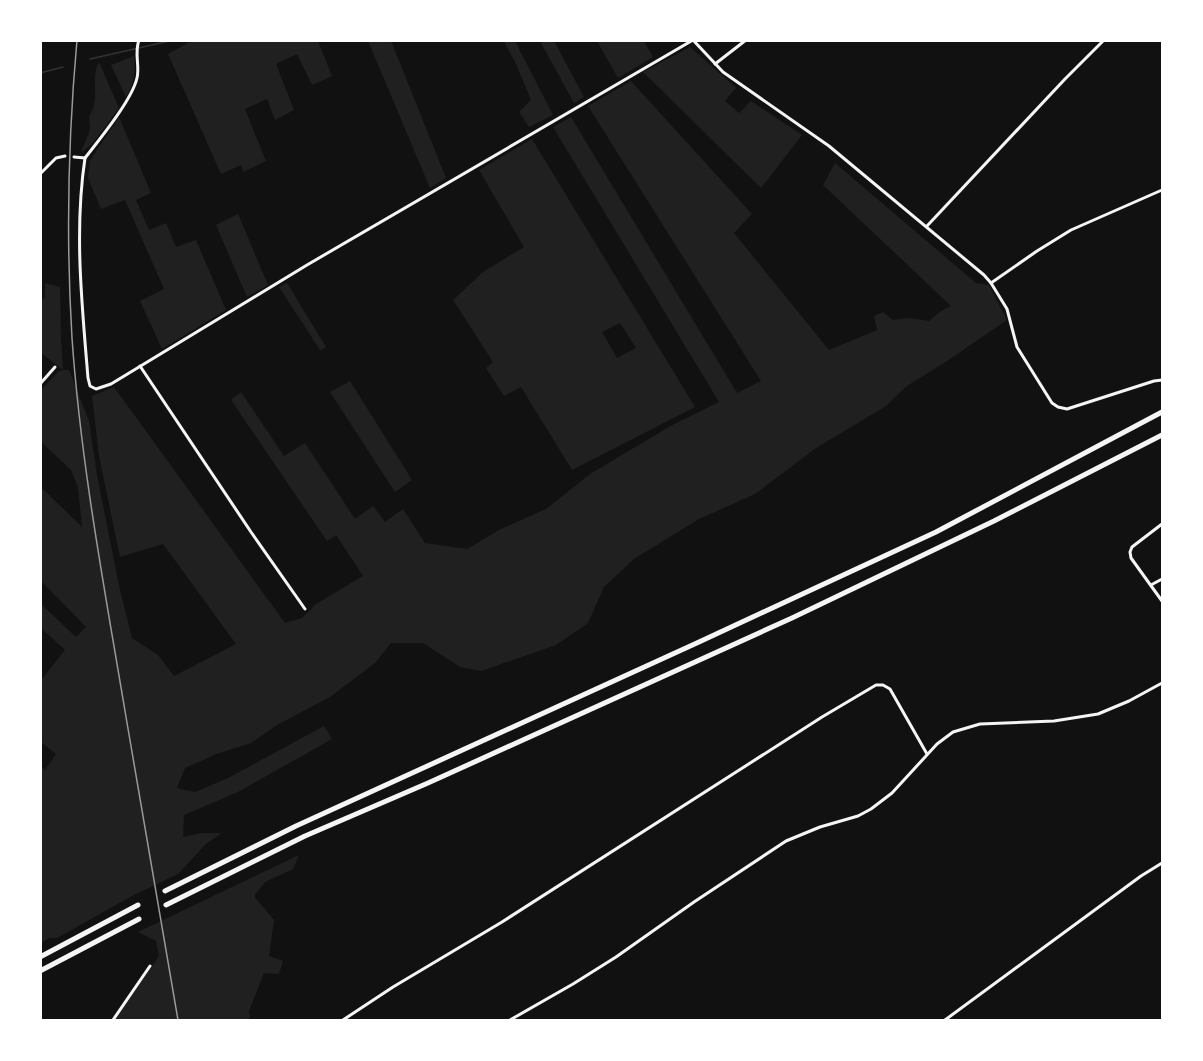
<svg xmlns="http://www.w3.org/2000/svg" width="1203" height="1061" font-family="Signika,sans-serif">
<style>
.green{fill:#202020;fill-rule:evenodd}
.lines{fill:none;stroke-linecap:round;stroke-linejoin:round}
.stream{stroke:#333;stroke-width:1.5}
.minor{stroke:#f5f5f5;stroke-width:3}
.motorway{stroke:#f5f5f5;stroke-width:5}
.rail{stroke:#9a9a9a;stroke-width:1.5}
</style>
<rect width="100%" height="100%" fill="#111"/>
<!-- green -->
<g class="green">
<path d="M190,41h128l14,35 -20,9 -15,-31 -21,10 18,46 -19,10 -8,-21 -22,10 21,52 -23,11 -2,-7 -20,9 -53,-120 18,-10z"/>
<path d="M368,41h23l55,137 -16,10z"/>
<path d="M504,41h11l38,74 -24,12 -10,-15 12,-12 -15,-36z"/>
<path d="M540,41h14l30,56 -10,6z"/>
<path d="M597,41h47l9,16 -35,21z"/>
<path d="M690,47l46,41 -11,13 14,12 12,-12 51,34 -41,53 -118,-116z"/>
<path d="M134,56c2,16 0,27 -8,41l-15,-32z"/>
<path d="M99,62l20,46c-8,10 -27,40 -38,44l8,-19 1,-6 -1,-11c12,-15 1,-39 10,-54z"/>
<path d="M631,81l121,133 -18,19 95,117 48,-20 -3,-14 9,-4 10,8 16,-2 20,3 12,-10 10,-5 -128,-121 12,-22 141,120 13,2 18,35 -60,41 -40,25 -21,20 -70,42 -61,46 -56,25 -65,40 -30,28 -16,36 -32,22 -75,26 -21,-4 -37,-24h-32l-16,20 -45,34 -53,28 -26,18 -37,12 -29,13 -8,20 18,4 33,-14 96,-52 8,13 -94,53 -54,23 -1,22 18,-4h21l-16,11 -28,30 -46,22 -75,42h-8l-8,5v-177l4,4 11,-16 -15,-12v-62l24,-30 -24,-22v-24l35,33 10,-10 -45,-46v-94l41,40 -4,-40 -7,-17 -30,-28v-52l18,-19 4,-1 -22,-17v-52l4,-4v-14l15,4 1,49 2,34h6l20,51 8,54 23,115 12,48 26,17 16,21 62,-32 -73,-100 -43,13 -21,-101 -7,-60 22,-9 171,236 17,-5 14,-14 47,-28 -27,-41 -9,6 -96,-141 10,-8 43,64 21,-13 50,76 18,-13 12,16 18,-13 22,34 42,6 34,-20 45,-20 44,-35 84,-50 45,-22 -166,-275 18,-10 166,276 24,-12 -173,-275z"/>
<path d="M119,117l32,76 -15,7 13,30 17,-7 10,24 20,-7 30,70 -64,39 -22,-48 24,-12 -39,-89 -24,9 -13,-31 2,-17z"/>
<path d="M532,139l163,268 -123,63 -51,-83 -17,9 -18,-28 7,-6 -40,-62 30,-28 41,-25 -45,-77zM620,323l16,25 -19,10 -15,-26z"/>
<path d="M238,214l30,71 -21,12 -31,-72z"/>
<path d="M287,283l39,64 -6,3 -41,-63z"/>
<path d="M350,381l62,99 -17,12 -65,-100z"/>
<path d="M299,855l-6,14 -28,13 -11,14 20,24 -5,36 14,5 -4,13 -15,-1 -15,38 1,9h-135l44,-64 -3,-15 -18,-9z"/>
</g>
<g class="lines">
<!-- stream -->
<g class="stream">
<path d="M90,59l84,-19"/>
<path d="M40,73l23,-6"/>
</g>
<!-- minor -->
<g class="minor">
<path d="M693,40l30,32 106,74 155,129 7,8 16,26 10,38 35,56 6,4 9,2 87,-28 8,-1"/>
<path d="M715,64l31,-24"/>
<path d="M74,157l11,1"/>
<path d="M85,158c-11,73 -3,147 3,220l2,8 6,3 15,-5 196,-119 386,-225"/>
<path d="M85,158c14,-18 47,-58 52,-80 3,-12 -3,-25 2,-38"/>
<path d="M40,174l16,-16 9,-2"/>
<path d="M927,226l138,-147 39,-39"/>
<path d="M991,283l46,-32 34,-21 91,-40"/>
<path d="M140,366l111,166 54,77"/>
<path d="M40,384l15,-17"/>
<path d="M1162,524l-30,23 -2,5 1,6 31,43"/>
<path d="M1151,585l11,-6"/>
<path d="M113,1020l37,-54"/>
<path d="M343,1020l50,-33 109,-65 320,-205 54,-32h7l7,4 37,65"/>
<path d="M510,1020l63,-36 43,-27 78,-55 92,-61 34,-14 38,-11 13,-7 21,-16 45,-49 16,-12 27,-8 74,-3 44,-7 31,-13 33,-18"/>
<path d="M945,1020l196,-144 21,-13"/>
</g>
<!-- motorway -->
<g class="motorway">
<path d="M165,891l131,-65 403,-184 237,-110 226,-120"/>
<path d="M166,905l139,-69 123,-53 364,-165 202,-97 168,-86"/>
<path d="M40,957l98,-52"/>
<path d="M40,971l99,-52"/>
</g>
<!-- rail -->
<path class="rail" d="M77,40c-9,99 -11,199 -5,298 9,128 33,253 54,379 17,101 34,202 52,303"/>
</g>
<!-- border -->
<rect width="1203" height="1061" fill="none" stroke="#ffffff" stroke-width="84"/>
</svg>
